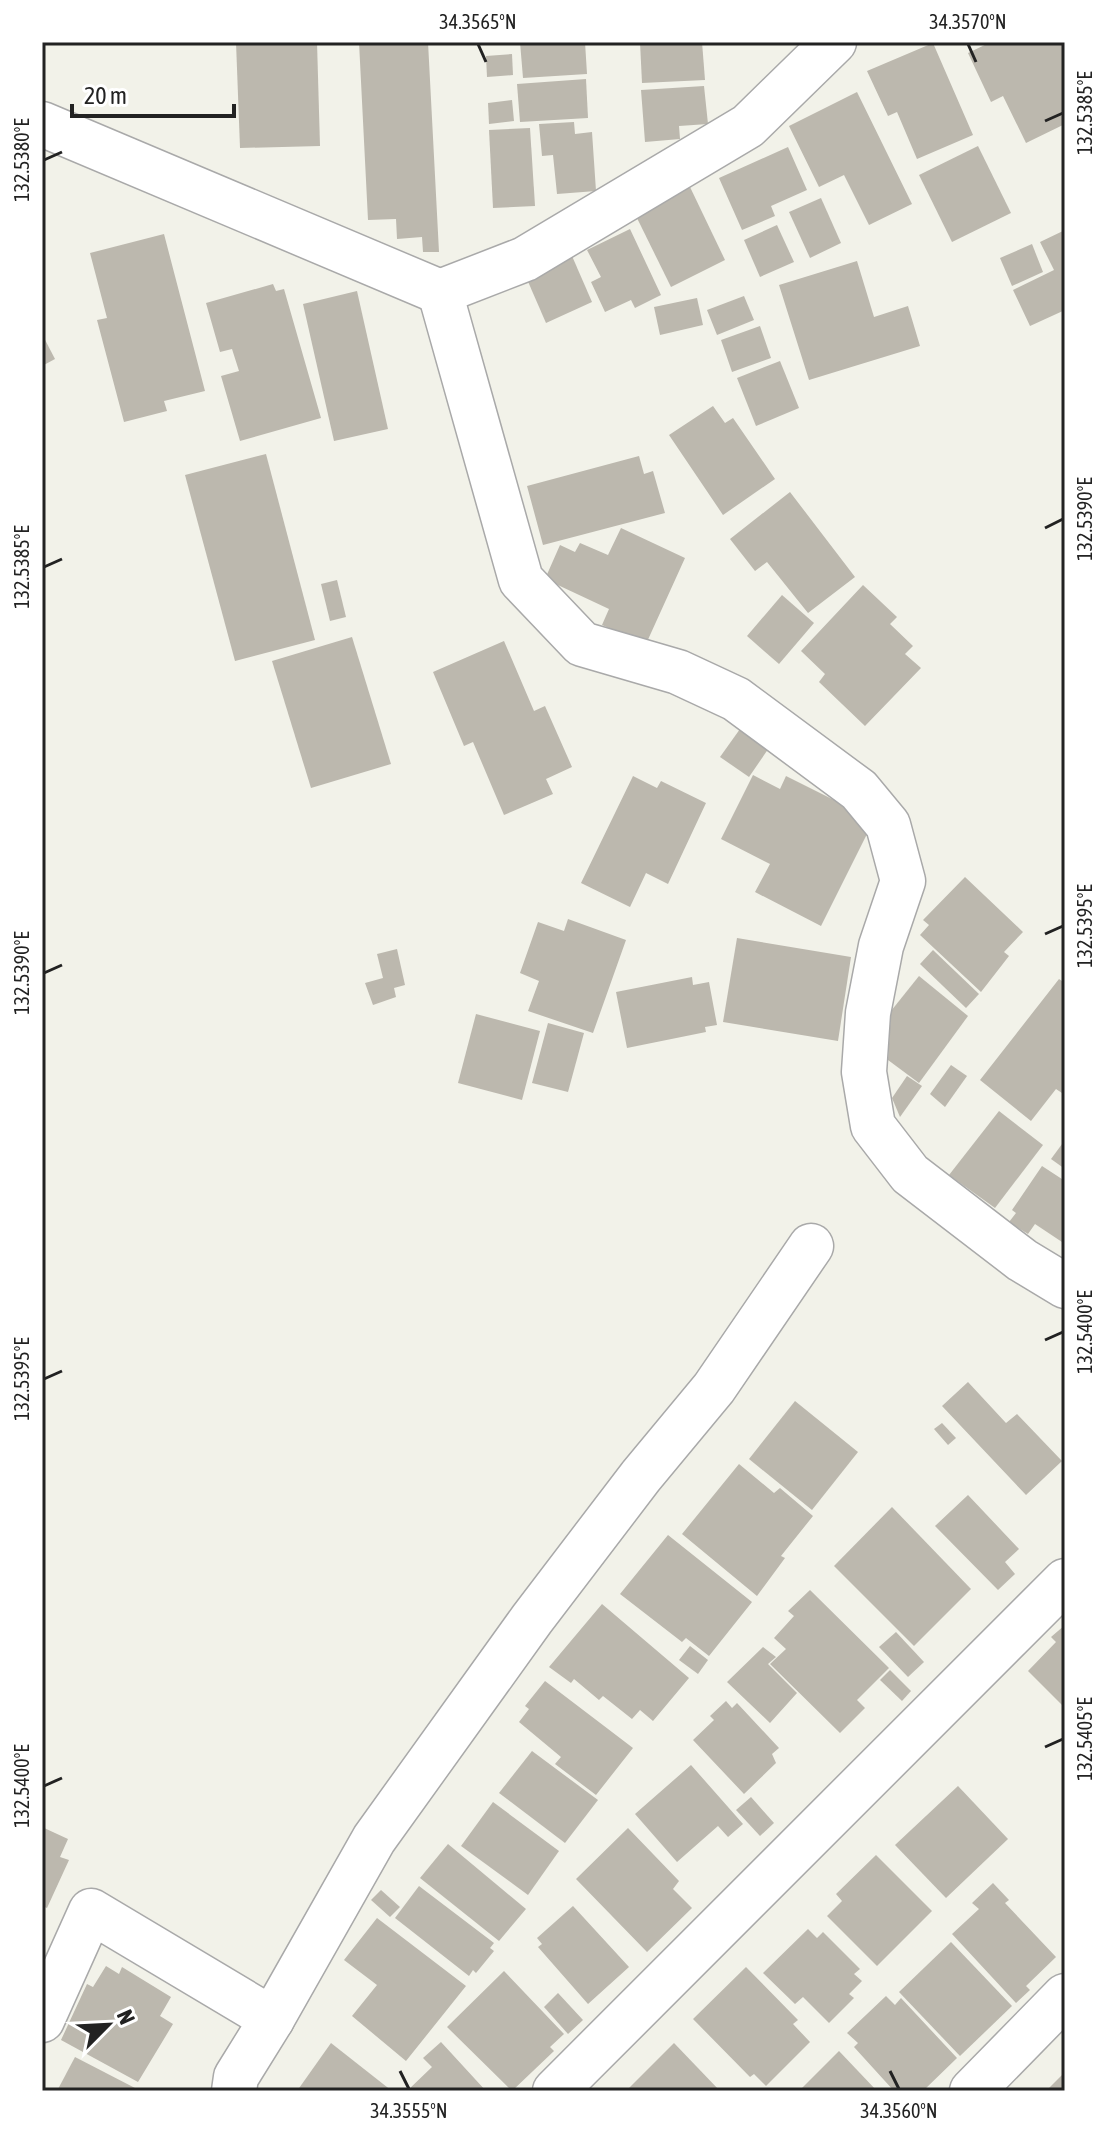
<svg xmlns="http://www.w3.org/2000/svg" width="1107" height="2133" font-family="'Asap Condensed',sans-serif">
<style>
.building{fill:#bcb8ae}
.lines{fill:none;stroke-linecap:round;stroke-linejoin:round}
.street-casing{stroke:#a9a9a9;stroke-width:47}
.street{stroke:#fff;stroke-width:44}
.ticks{fill:none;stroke:#222;stroke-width:3}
.neatline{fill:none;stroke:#222;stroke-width:3}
.ticks-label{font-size:20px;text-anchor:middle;fill:#222}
</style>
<rect width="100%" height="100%" fill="#f2f2e9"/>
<!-- building -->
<g class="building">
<path d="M236,42h81l3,104 -80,2z"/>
<path d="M359,42h69l11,210h-16l-1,-15 -25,2 -1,-20 -28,1z"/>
<path d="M520,42h65l2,32 -64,4z"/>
<path d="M640,42h62l3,38 -63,3z"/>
<path d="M991,42h74v82l-39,19 -23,-47 -12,6 -23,-49z"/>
<path d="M933,43l40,92 -56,24 -20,-47 -9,4 -21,-45z"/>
<path d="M512,54l1,21 -26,2 -1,-21z"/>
<path d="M586,79l2,39 -68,4 -3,-38z"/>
<path d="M704,86l4,38 -29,2 1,13 -35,3 -4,-52z"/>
<path d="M857,92l55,112 -43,21 -25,-50 -25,12 -30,-61z"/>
<path d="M512,100l2,21 -25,3 -1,-21z"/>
<path d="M574,122l1,12 17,-2 4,59 -39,3 -4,-39 -11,1 -3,-32z"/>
<path d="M530,128l5,78 -42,2 -4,-78z"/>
<path d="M978,146l33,67 -59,29 -33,-67z"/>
<path d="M788,147l19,43 -36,16 4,10 -33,14 -23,-52z"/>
<path d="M690,187l35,73 -54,27 -36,-73z"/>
<path d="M821,198l20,45 -31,15 -21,-46z"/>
<path d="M777,225l17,37 -34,15 -16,-37z"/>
<path d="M630,229l31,66 -26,13 -4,-8 -26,12 -14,-30 10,-5 -14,-27z"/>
<path d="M1065,230v80l-35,16 -17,-36 41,-20 -14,-28z"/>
<path d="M164,234l41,157 -41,10 3,10 -43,11 -27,-102 10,-2 -17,-65z"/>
<path d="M1032,244l11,28 -31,14 -12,-28z"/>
<path d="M572,256l20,46 -46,21 -20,-46z"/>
<path d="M857,261l17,56 34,-11 12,40 -111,34 -30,-95z"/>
<path d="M273,284l3,7 8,-2 37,129 -81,23 -19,-65 18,-5 -7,-22 -12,3 -14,-49z"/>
<path d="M357,291l31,138 -54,12 -31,-137z"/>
<path d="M744,296l10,24 -37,15 -10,-25z"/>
<path d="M697,298l6,27 -43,10 -6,-28z"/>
<path d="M760,326l11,32 -39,14 -11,-32z"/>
<path d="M42,334l13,25 -13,7z"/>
<path d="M780,361l19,47 -43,18 -19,-48z"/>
<path d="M713,406l12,17 8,-5 42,61 -52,36 -54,-80z"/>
<path d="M266,454l49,186 -80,21 -50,-186z"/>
<path d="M639,456l5,18 9,-3 12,42 -122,32 -16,-59z"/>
<path d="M790,492l65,85 -47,36 -41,-51 -12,9 -25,-32z"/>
<path d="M621,528l64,30 -39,86 -44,-19 7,-16 -64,-30 15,-34 15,7 5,-9 28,12z"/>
<path d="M337,580l9,37 -16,4 -9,-37z"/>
<path d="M863,585l34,32 -7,7 23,22 -8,8 16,14 -56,58 -46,-44 6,-8 -24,-23z"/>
<path d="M782,595l32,28 -35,41 -32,-28z"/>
<path d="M352,637l39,127 -80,24 -39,-127z"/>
<path d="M504,641l30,70 11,-5 27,61 -26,12 7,15 -49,21 -31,-73 -9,4 -31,-74z"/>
<path d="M745,722l28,20 -24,35 -29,-20z"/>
<path d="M753,775l27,14 6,-13 88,44 -53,106 -66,-34 15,-28 -49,-25z"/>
<path d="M633,776l24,12 4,-7 45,22 -38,81 -22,-11 -16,34 -49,-24z"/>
<path d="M965,877l58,55 -19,20 5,4 -28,36 -61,-57 9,-10 -6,-5z"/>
<path d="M568,919l58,21 -33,93 -65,-22 11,-30 -19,-8 18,-51 26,9z"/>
<path d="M737,938l114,19 -13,84 -115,-19z"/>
<path d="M397,949l8,36 -11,3 2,9 -23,8 -8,-22 18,-5 -6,-24z"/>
<path d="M933,950l46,44 -13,14 -46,-44z"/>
<path d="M919,976l49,40 -49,67 -31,-23 3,-49z"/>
<path d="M692,977l1,8 16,-3 8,43 -12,2 1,5 -79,16 -11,-56z"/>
<path d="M1059,979l6,4v112l-9,-6 -25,32 -51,-41z"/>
<path d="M476,1014l64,17 -18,69 -64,-17z"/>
<path d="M548,1023l36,10 -16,59 -36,-9z"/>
<path d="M951,1065l16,11 -22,31 -15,-13z"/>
<path d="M907,1076l15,10 -22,31 -8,-19z"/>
<path d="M999,1111l44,34 -48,63 -46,-33z"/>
<path d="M1065,1140v29l-14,-10z"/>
<path d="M1042,1166l23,15v63l-30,-20 -7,10 -19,-12 7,-9 -4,-3z"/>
<path d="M968,1382l38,41 11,-9 45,47 -36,34 -84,-89z"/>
<path d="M795,1401l63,51 -46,58 -63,-51z"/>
<path d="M942,1423l14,15 -8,7 -14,-16z"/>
<path d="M739,1464l35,29 6,-5 33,28 -32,40 4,2 -28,38 -75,-62z"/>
<path d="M968,1495l51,54 -14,13 10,12 -17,16 -63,-64z"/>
<path d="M892,1507l79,82 -57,57 -80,-80z"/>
<path d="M668,1535l84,67 -43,54 -23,-18 -4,4 -62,-48z"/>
<path d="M810,1590l79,78 -32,32 8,8 -25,25 -70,-69 16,-15 -12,-11 20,-22 -6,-5z"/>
<path d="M602,1604l87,74 -36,43 -13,-11 -8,9 -29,-23 -4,4 -25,-21 -3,4 -22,-16z"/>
<path d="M1065,1625v83l-37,-37 28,-29 -5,-5z"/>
<path d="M896,1632l28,30 -16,15 -29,-30z"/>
<path d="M690,1646l18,14 -10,14 -19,-14z"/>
<path d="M763,1647l13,10 -8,7 29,29 -27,30 -43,-41z"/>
<path d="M890,1670l21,21 -9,10 -22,-21z"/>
<path d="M545,1681l88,67 -37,47 -41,-31 6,-7 -42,-35 10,-13 -4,-3z"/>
<path d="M726,1701l6,7 5,-5 42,45 -7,6 4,9 -32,31 -51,-54 21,-20 -4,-4z"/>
<path d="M532,1751l66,49 -33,43 -66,-50z"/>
<path d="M691,1765l52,59 -15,13 -10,-11 -41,36 -42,-48z"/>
<path d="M958,1786l50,53 -62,59 -51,-53z"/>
<path d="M751,1797l23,26 -14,13 -24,-26z"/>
<path d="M493,1802l66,49 -31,44 -67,-49z"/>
<path d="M42,1827l26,12 -8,18 9,3 -22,48 -5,-2z"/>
<path d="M628,1828l51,53 -6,8 19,19 -45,44 -71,-73z"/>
<path d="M448,1844l78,65 -27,32 -79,-63z"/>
<path d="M876,1855l56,56 -55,55 -50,-50 15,-15 -6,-7z"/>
<path d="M993,1883l16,17 -4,3 51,54 -30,29 4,4 -14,13 -64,-69 27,-25 -7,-6z"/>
<path d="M419,1886l75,57 -4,5 4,3 -18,22 -3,-3 -4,6 -74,-58z"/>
<path d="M381,1890l19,17 -10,10 -19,-17z"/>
<path d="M573,1906l56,61 -41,37 -50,-57 4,-3 -5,-6z"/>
<path d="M377,1918l89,68 -60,75 -54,-45 25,-31 -33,-25z"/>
<path d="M808,1929l9,9 6,-6 37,37 -6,5 8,7 -13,13 5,4 -25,25 -26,-26 -8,7 -32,-31z"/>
<path d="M951,1942l61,64 -52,50 -61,-64z"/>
<path d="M106,1966l13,8 3,-7 49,30 -11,19 13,8 -35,58 -77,-42 26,-56 6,3z"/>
<path d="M746,1967l52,53 -5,4 17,18 -44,44 -12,-12 -4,3 -57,-58z"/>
<path d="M504,1971l60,63 -14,13 4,4 -42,40 -65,-64z"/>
<path d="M558,1993l25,27 -15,14 -24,-27z"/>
<path d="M886,1996l9,9 6,-7 56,60 -34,33h-29l-40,-44 4,-4 -11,-10z"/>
<path d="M441,2042l45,49h-79l25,-24 -9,-9z"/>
<path d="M331,2043l61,48h-95z"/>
<path d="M674,2043l46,48h-89l-2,-3z"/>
<path d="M839,2051l38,40h-78z"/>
<path d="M75,2057l60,31 -3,3h-75z"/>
<path d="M1065,2072v19h-19z"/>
</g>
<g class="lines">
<defs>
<g id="street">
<path d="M42,124l398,168 85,-33 223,-133 86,-84"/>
<path d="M440,292l81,288 61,64 96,28 58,27 123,91 29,35 15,56 -22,65 -13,67 -4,59 9,54 37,48 112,86 43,26"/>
<path d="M42,2020l49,-109 181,108"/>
<path d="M234,2091l2,-14 36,-58 102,-180 158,-220 109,-143 73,-88 97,-142"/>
<path d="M555,2091l510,-510"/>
<path d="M972,2091l93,-95"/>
</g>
</defs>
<!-- street casing -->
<use href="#street" class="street-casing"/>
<!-- street -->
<use href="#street" class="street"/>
</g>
<!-- ticks -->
<path class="ticks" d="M478,44l8,18M968,44l8,18M1045,121l18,-8M44,160l18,-8M1045,528l18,-9M44,567l18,-8M1045,934l18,-8M44,973l18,-8M1045,1340l18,-8M44,1379l18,-8M1045,1747l18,-8M44,1786l18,-8M400,2071l9,18M890,2071l9,18"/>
<!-- border -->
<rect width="1107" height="2133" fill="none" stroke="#ffffff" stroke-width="88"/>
<!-- north arrow -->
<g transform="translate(108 2025) rotate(66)" stroke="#ffffff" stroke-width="6" paint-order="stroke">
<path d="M0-6L14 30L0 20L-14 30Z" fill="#222222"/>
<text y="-12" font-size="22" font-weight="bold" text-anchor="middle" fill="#222222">N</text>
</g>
<!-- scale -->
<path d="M72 104v12h162v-12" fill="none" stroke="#222222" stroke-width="4"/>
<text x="84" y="104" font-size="24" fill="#222222" stroke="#ffffff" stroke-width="6" paint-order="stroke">20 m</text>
<rect x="44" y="44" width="1019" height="2045" class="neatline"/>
<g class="ticks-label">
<text x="478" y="29">34.3565°N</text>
<text x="968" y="29">34.3570°N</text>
<text transform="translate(1085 113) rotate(-90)" y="7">132.5385°E</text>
<text transform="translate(22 160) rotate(-90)" y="7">132.5380°E</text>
<text transform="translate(1085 519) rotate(-90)" y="7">132.5390°E</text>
<text transform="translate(22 567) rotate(-90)" y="7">132.5385°E</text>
<text transform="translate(1085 926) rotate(-90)" y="7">132.5395°E</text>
<text transform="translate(22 973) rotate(-90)" y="7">132.5390°E</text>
<text transform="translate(1085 1332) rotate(-90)" y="7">132.5400°E</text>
<text transform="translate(22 1379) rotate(-90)" y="7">132.5395°E</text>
<text transform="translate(1085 1739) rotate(-90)" y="7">132.5405°E</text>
<text transform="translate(22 1786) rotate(-90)" y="7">132.5400°E</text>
<text x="409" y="2118">34.3555°N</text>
<text x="899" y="2118">34.3560°N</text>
</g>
</svg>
